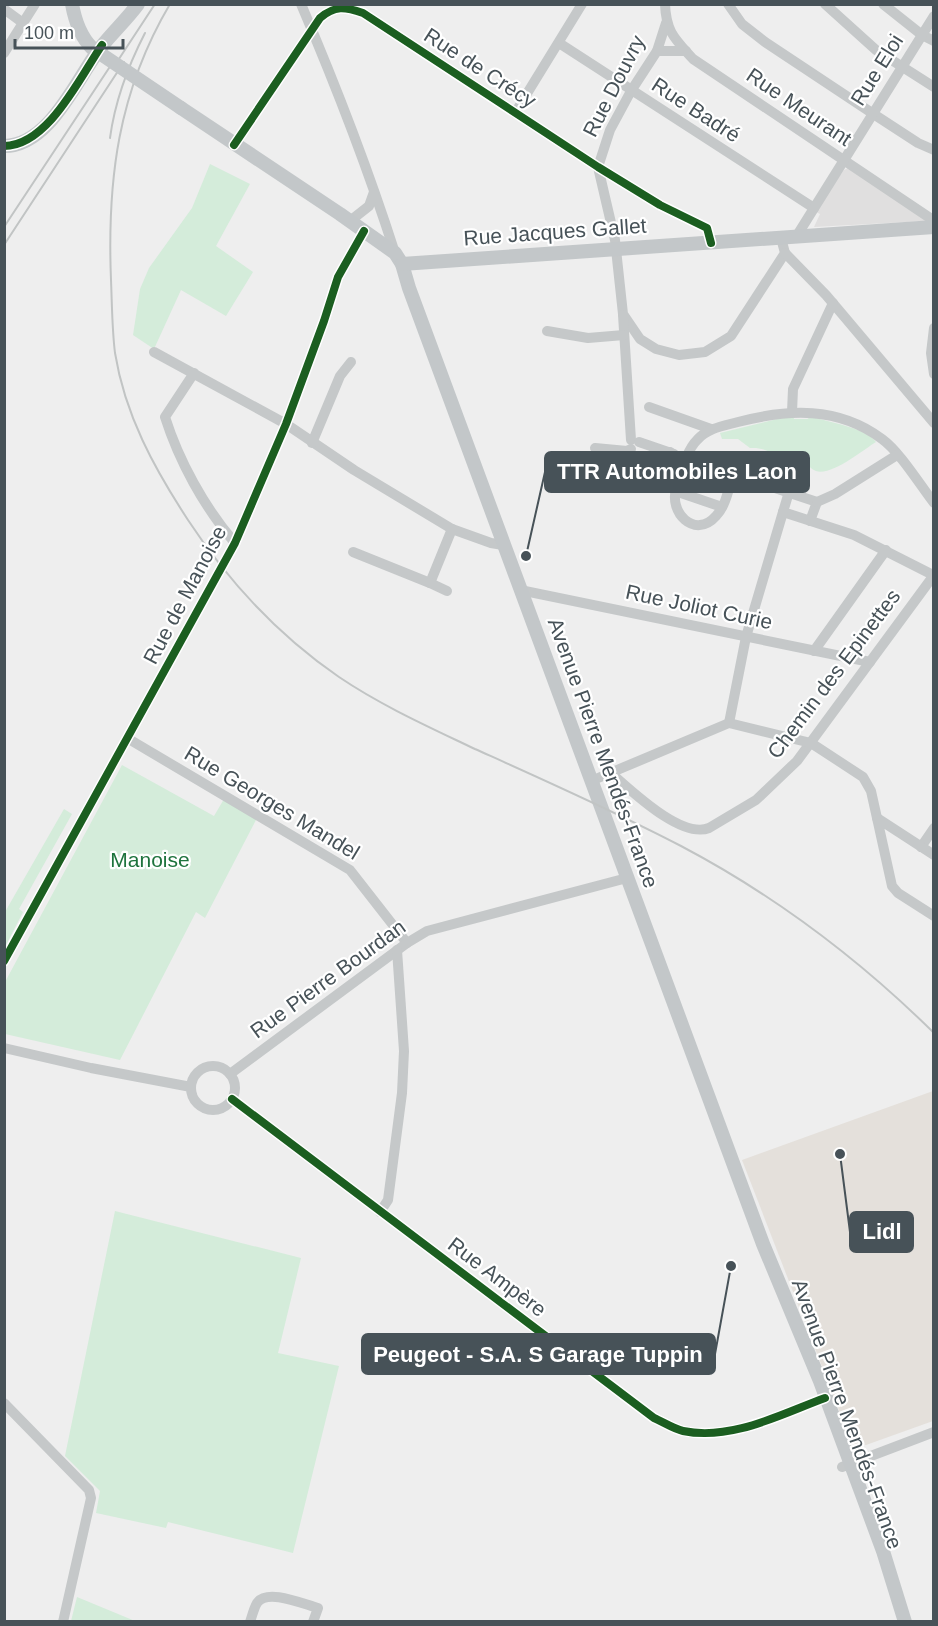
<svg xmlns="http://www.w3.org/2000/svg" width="938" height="1626" font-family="Helvetica,sans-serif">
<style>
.commercial{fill:#e4e0db}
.education{fill:#e0dfdf}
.green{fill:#d4ecda}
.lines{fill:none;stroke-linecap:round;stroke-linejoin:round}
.minor{stroke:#c5c8c9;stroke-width:10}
.major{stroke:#c3c7c9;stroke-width:14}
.rail{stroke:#c1c4c4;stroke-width:2}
.major-bridge{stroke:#c3c7c9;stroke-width:14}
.cycleway-casing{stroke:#fff;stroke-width:11}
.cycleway{stroke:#1b5e20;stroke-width:8}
.labels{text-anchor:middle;stroke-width:4.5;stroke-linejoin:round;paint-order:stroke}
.street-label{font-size:21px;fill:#475258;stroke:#fff}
.park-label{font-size:21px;fill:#1e733d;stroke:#fff}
.leader{fill:none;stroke:#475258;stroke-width:2}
.callout-dot{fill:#475258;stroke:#fff;stroke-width:2}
.callout{fill:#475258;stroke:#475258;stroke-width:2}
.callout-label{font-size:22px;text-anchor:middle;font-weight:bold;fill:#fff}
</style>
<rect width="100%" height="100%" fill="#eee"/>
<!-- commercial -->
<path class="commercial" d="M933,1091v330l-67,24 -14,-1 -110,-284z"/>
<!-- education -->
<path class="education" d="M848,168l78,51 -1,2 -111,6 6,-13 -6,-3 30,-41z"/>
<!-- green -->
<g class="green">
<path d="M210,164l40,20 -34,62 37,26 -27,44 -45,-26 -27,59 -21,-14 7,-46 9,-21 43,-60z"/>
<path d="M793,415l1,4h14l1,-3c18,6 56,11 67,26 -13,8 -44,34 -60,29 -9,-3 -13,-17 -24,-15 -3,0 -6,2 -9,2 -12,-5 -19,-11 -33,-10l-12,-9h-16l-2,-6z"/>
<path d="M122,765l92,51 10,-17 33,19 -52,100 -9,-6 -76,148 -115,-26v-52z"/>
<path d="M64,809l8,5 -53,95 4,3 -18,35v-35z"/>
<path d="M115,1211l186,47 -23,95 61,13 -46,187 -125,-31 -2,6 -70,-15 4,-22 -35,-35z"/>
<path d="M77,1597l58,24h-64z"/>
</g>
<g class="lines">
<!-- minor -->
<g class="minor">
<path d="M301,4c35,82 67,165 94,249"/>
<path d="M665,4c1,28 10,35 28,55l240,161 1,5"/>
<path d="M728,4l14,20 23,18 110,73 43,28 16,7"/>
<path d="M825,4l51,46 58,37"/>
<path d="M883,4l39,31 12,6"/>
<path d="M4,9l19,14"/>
<path d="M666,23l-9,28 -26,40 -21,39 -12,37 17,73 8,74 17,25 16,10 23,6 26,-3 26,-16 54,-83 -4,-15"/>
<path d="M559,43l255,165"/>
<path d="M657,51h29"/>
<path d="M4,53l31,-49"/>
<path d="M515,113l67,-109"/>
<path d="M234,145l86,-127c15,-13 25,-11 43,-5l235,154 62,38 47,23 4,15"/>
<path d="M350,221l19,-15 5,-14"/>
<path d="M796,237l138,-221"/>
<path d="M785,253l41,42 108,128"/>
<path d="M623,315l8,125"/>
<path d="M934,328l-3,25 3,21"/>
<path d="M547,331l41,7 36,-3"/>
<path d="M154,352l132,72 68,46 98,59 39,14 12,2"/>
<path d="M194,373l-29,44c14,44 39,90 70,126"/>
<path d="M649,407l62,22"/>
<path d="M792,412l1,-23 40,-86"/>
<path d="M639,442l35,12"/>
<path d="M312,443l28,-67 11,-14"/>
<path d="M595,448l32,3 4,-2"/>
<path d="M682,457l135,45 -7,19"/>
<path d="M663,471l7,-19"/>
<path d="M733,474c-4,13 -7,32 -17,42 -21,24 -49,-4 -39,-30 5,-14 9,-35 20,-46 11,-12 26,-14 41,-18 50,-13 100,-16 144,17 18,13 38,46 52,64"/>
<path d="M675,491l47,16"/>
<path d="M789,492l-6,20 71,23 79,40"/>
<path d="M817,502l18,-8 62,-39"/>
<path d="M353,552l77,31 22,-54"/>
<path d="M430,583l17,8"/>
<path d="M520,590l350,72"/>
<path d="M814,651l72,-101"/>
<path d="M729,723l17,-86 37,-125"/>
<path d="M127,738l223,132 57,73"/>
<path d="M612,774c20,17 69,65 97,54l47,-28 41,-39 137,-186"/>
<path d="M591,781l138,-58 82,20 52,34 8,14 6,27"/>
<path d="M921,847l13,-19"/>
<path d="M934,855l-57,-37 15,68 6,7 36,23"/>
<path d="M4,961l231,-418 51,-119 38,-103 14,-44 26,-46"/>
<path d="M4,1048l87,20 100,19"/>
<circle cx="213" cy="1088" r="22"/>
<path d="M230,1074l177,-131 20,-12 200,-53"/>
<path d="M232,1099l422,319c9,4 20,11 29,13 49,10 98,-17 142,-33"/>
<path d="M380,1212l8,-12 14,-107 2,-42 -7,-101"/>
<path d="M4,1403l85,87 2,8 -28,124"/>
<path d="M842,1467l92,-35"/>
<path d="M250,1622c2,-6 4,-14 7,-19 10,-15 46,1 61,5l-5,14"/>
</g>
<!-- major -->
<g class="major">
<path d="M181,108l159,106 55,39 7,11 7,24 354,956 57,137 63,170 22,71"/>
<path d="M4,146c46,0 73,-68 97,-99 12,-15 26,-28 37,-43"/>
<path d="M402,264l532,-37"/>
</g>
<!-- rail -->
<g class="rail">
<path d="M170,4c-52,88 -63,176 -59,276 1,24 1,49 4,73 10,62 39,115 73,167 40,61 90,115 151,157 43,29 90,50 136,72 69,31 139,62 206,97 93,49 178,113 253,187"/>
<path d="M113,68l42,-64"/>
<path d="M110,138c5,-37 18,-72 35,-105"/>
<path d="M4,227l111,-168"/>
<path d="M4,245l120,-183"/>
</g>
<!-- major-bridge -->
<path class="major-bridge" d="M72,4c3,17 8,32 20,44l89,60"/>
<defs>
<g id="cycleway">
<path d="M234,145l86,-127c15,-13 25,-11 43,-5l235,154 62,38 47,23 4,15"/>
<path d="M4,146c44,0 76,-69 98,-101"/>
<path d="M4,961l231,-418 51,-119 38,-103 14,-44 26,-46"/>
<path d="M232,1099l422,319c9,4 20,11 29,13 49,10 98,-17 142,-33"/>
</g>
</defs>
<!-- cycleway casing -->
<use href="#cycleway" class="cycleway-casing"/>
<!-- cycleway -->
<use href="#cycleway" class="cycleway"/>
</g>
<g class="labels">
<!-- street labels -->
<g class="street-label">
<text transform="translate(480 68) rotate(33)" y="7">Rue de Crécy</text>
<text transform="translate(877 70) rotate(-58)" y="7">Rue Eloi</text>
<text transform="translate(614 86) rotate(-63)" y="7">Rue Douvry</text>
<text transform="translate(799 107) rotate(34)" y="7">Rue Meurant</text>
<text transform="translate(696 110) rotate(33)" y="7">Rue Badré</text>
<text transform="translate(555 232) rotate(-4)" y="7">Rue Jacques Gallet</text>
<text transform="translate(185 595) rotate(-62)" y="7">Rue de Manoise</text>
<text transform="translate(699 607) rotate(12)" y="7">Rue Joliot Curie</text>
<text transform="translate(834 674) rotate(-53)" y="7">Chemin des Epinettes</text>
<text transform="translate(603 753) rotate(70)" y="7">Avenue Pierre Mendés-France</text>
<text transform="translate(272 803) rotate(31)" y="7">Rue Georges Mandel</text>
<text transform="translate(328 979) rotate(-36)" y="7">Rue Pierre Bourdan</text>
<text transform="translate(497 1277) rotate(37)" y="7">Rue Ampère</text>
<text transform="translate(847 1414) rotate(70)" y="7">Avenue Pierre Mendés-France</text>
</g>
<!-- park labels -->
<g class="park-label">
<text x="150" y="867">Manoise</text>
</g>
</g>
<!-- callouts -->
<path class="leader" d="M526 556L545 472M840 1154L850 1232M731 1266L715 1354"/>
<g class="callout-dot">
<circle cx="526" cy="556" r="6"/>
<circle cx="840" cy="1154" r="6"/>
<circle cx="731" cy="1266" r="6"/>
</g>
<g class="callout">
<rect x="545" y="452" width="264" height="40" rx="6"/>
<rect x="850" y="1212" width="63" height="40" rx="6"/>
<rect x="362" y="1334" width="353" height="40" rx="6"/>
</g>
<g class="callout-label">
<text x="677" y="479">TTR Automobiles Laon</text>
<text x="882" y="1239">Lidl</text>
<text x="538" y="1362">Peugeot - S.A. S Garage Tuppin</text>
</g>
<!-- border -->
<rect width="938" height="1626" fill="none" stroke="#475258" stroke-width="12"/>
<!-- scale -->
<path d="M15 39v9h108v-9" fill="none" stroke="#475258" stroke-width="3"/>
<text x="24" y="39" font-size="18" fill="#475258" stroke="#ffffff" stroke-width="4.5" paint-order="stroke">100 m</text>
</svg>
